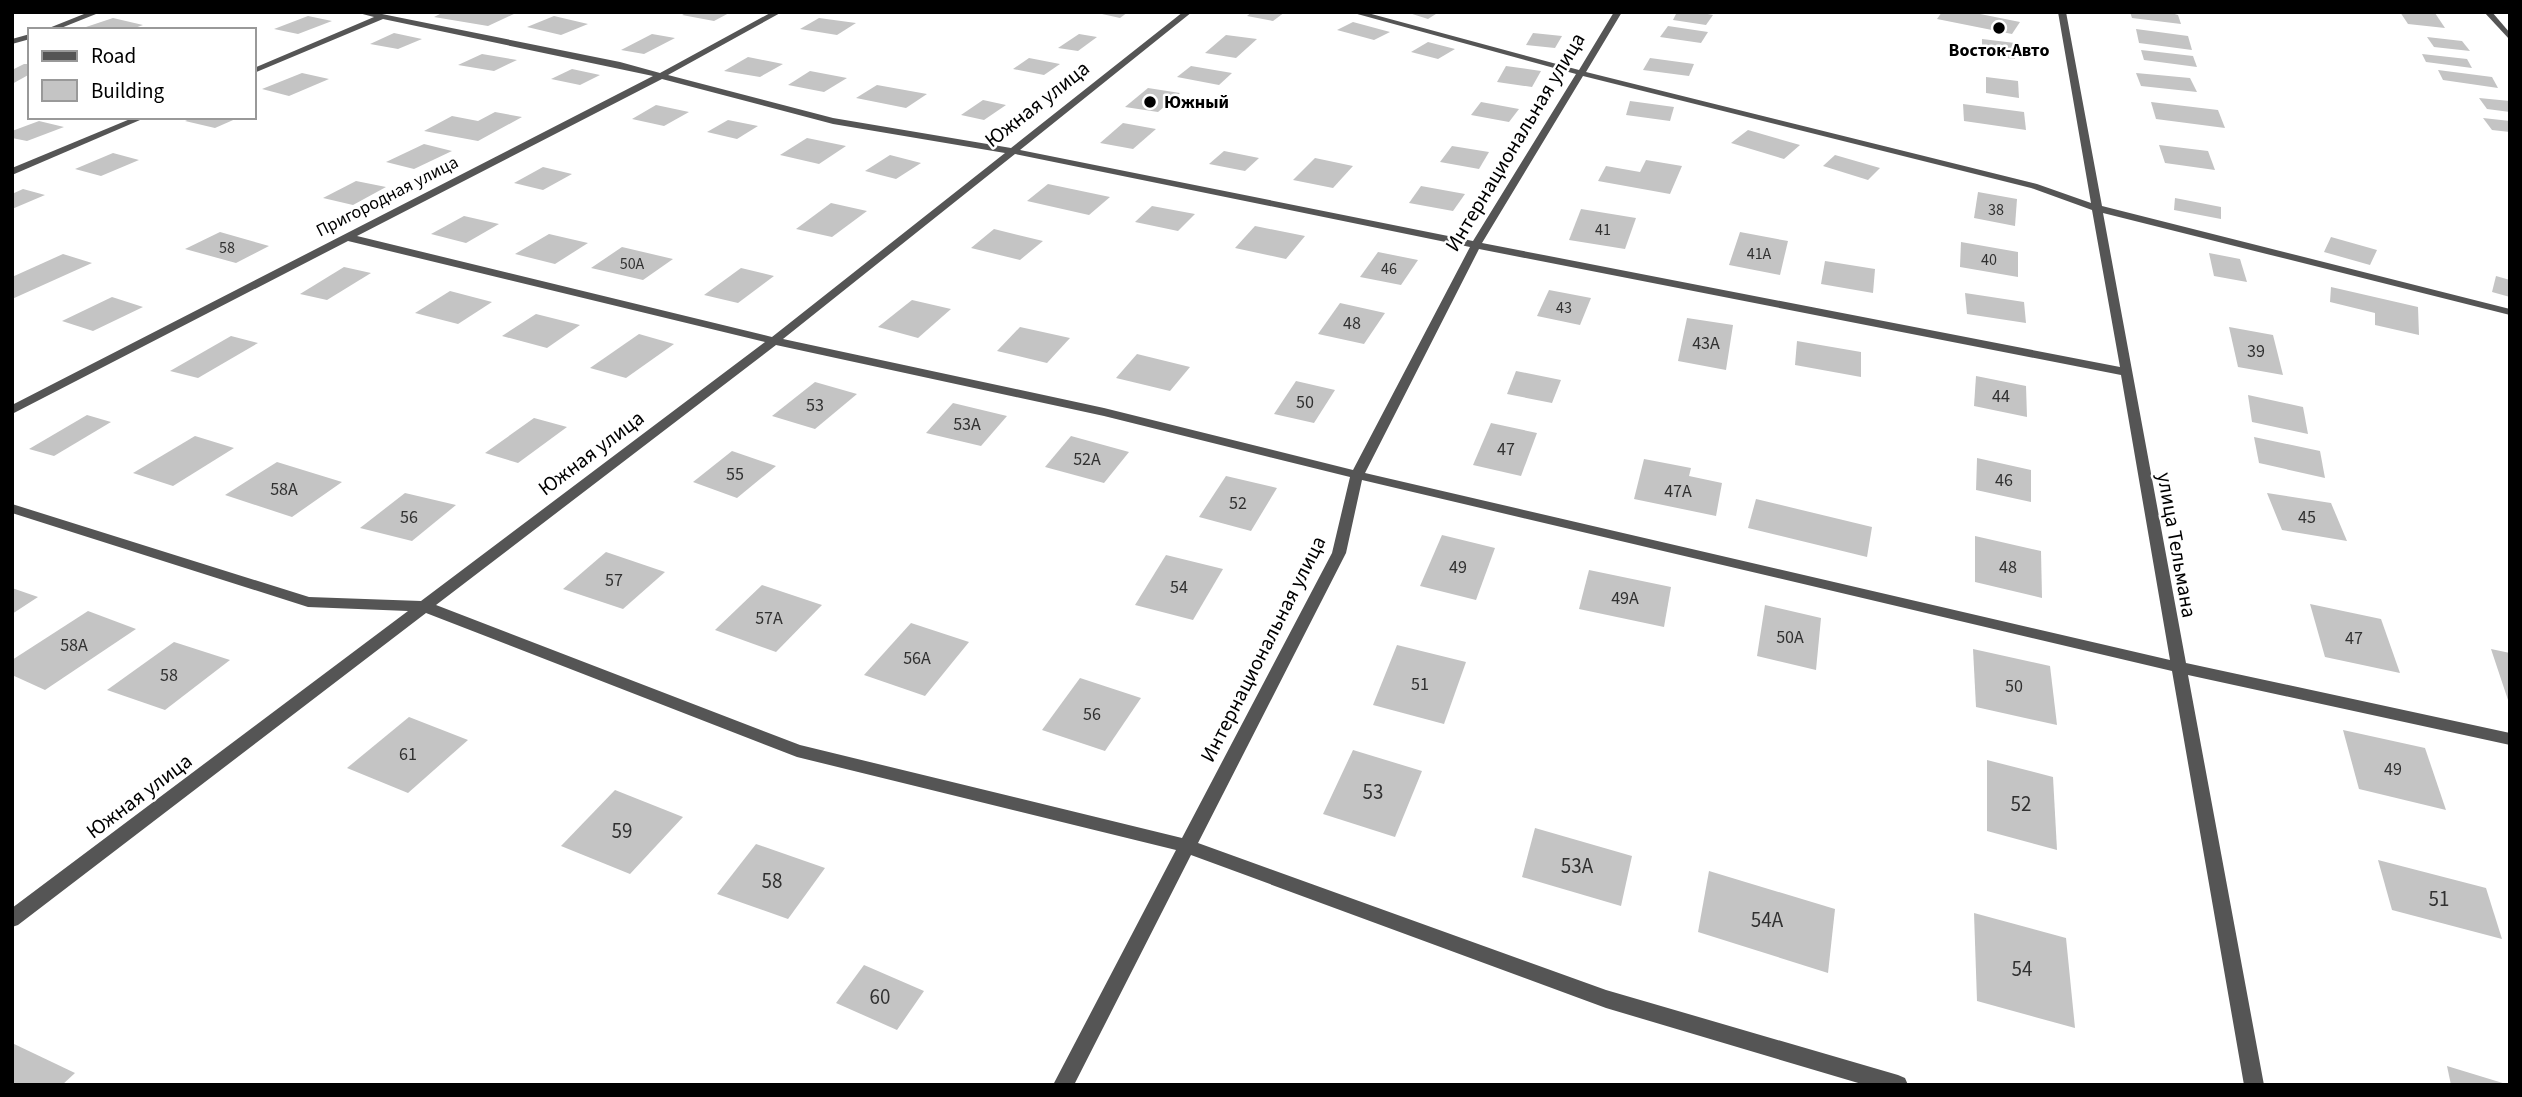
<svg xmlns="http://www.w3.org/2000/svg" width="2522" height="1097" font-family="'Source Sans 3',sans-serif">
<style>
.building{fill:#c4c4c4}
.lines{fill:none;stroke-linecap:round;stroke-linejoin:round}
.minor{fill:#555;fill-rule:evenodd}
.poi-dot{fill:#000;stroke:#fff;stroke-width:2.5}
.labels{text-anchor:middle;stroke-width:5;stroke-linejoin:round;paint-order:stroke}
.far-number-label{font-size:16px;fill:#313131}
.far-poi-label{font-size:18px;font-weight:bold;fill:#000;stroke:#fff}
.far-street-label{font-size:18px;fill:#000;stroke:#fff}
.number-label{font-size:18px;fill:#313131}
.street-label{font-size:21px;fill:#000;stroke:#fff}
.near-number-label{font-size:21px;fill:#313131}
</style>
<rect width="100%" height="100%" fill="#fff"/>
<!-- building -->
<g class="building">
<path d="M444,12h67l5,1 -28,13 -54,-9z"/>
<path d="M688,12h43l-17,9 -32,-6z"/>
<path d="M1093,12h35l-8,6z"/>
<path d="M1252,12h33l-12,9 -26,-5z"/>
<path d="M1406,12h33l-11,7z"/>
<path d="M1677,12h20l16,3 -7,10 -33,-5z"/>
<path d="M1942,12h28l50,10 -8,12 -75,-15z"/>
<path d="M2130,12h38l10,3 3,9 -49,-6z"/>
<path d="M2400,12l35,1 10,15 -37,-4z"/>
<path d="M308,16l24,5 -34,13 -24,-5z"/>
<path d="M554,16l34,8 -27,11 -34,-8z"/>
<path d="M113,18l30,7 -14,5 -43,-3z"/>
<path d="M819,18l37,5 -19,12 -37,-6z"/>
<path d="M1353,22l37,10 -16,8 -37,-10z"/>
<path d="M1668,26l40,6 -7,11 -41,-6z"/>
<path d="M2136,29l52,7 4,14 -53,-7z"/>
<path d="M394,33l28,6 -24,10 -28,-5z"/>
<path d="M1533,33l29,3 -7,12 -29,-3z"/>
<path d="M652,34l23,4 -31,16 -23,-4z"/>
<path d="M1079,34l18,3 -19,14 -20,-3z"/>
<path d="M1226,35l31,4 -21,19 -31,-5z"/>
<path d="M2427,37l35,4 8,10 -36,-4z"/>
<path d="M1982,39l33,4v16l-33,-4z"/>
<path d="M1428,42l27,7 -17,10 -27,-7z"/>
<path d="M2141,50l52,6 4,11 -53,-7z"/>
<path d="M482,54l35,6 -23,11 -36,-6z"/>
<path d="M2422,54l45,5 5,9 -46,-6z"/>
<path d="M748,57l35,7 -23,13 -36,-6z"/>
<path d="M1029,58l31,6 -16,11 -31,-6z"/>
<path d="M1650,58l44,6 -5,12 -46,-6z"/>
<path d="M24,64h6v10l-18,10v-14z"/>
<path d="M1191,66l41,7 -13,12 -42,-8z"/>
<path d="M1506,66l35,5 -9,16 -35,-5z"/>
<path d="M572,69l28,6 -20,10 -29,-6z"/>
<path d="M2438,70l54,7 6,11 -55,-8z"/>
<path d="M810,71l37,7 -23,14 -36,-7z"/>
<path d="M302,73l27,6 -40,17 -27,-7z"/>
<path d="M2136,73l54,5 7,14 -56,-6z"/>
<path d="M1986,77l32,4 1,17 -33,-5z"/>
<path d="M877,85l50,9 -21,14 -50,-10z"/>
<path d="M1148,88l32,5 -22,19 -33,-5z"/>
<path d="M2479,98l31,3v11l-23,-3z"/>
<path d="M983,100l23,5 -22,15 -23,-5z"/>
<path d="M1630,101l44,6 -4,14 -44,-6z"/>
<path d="M1481,102l38,7 -10,13 -38,-7z"/>
<path d="M2151,102l67,8 7,18 -69,-9z"/>
<path d="M1963,104l61,8 2,18 -62,-9z"/>
<path d="M656,105l33,7 -25,14 -32,-7z"/>
<path d="M495,112l27,5 -44,24 -54,-10 28,-15 26,5z"/>
<path d="M194,117h46l-25,11 -30,-7z"/>
<path d="M2483,118l27,3v11l-18,-2z"/>
<path d="M728,120l30,6 -21,13 -30,-7z"/>
<path d="M39,121l25,6 -37,14 -15,-3v-7z"/>
<path d="M1123,123l33,6 -23,20 -33,-6z"/>
<path d="M1748,130l52,15 -16,14 -53,-16z"/>
<path d="M807,138l39,8 -27,18 -39,-9z"/>
<path d="M424,144l28,7 -38,18 -28,-7z"/>
<path d="M2159,145l49,6 7,19 -50,-7z"/>
<path d="M1452,146l37,6 -10,17 -39,-7z"/>
<path d="M1224,151l35,7 -14,13 -36,-7z"/>
<path d="M113,153l26,7 -38,16 -26,-7z"/>
<path d="M890,155l31,8 -25,16 -31,-8z"/>
<path d="M1835,155l45,13 -12,12 -45,-14z"/>
<path d="M1315,158l38,8 -20,22 -40,-8z"/>
<path d="M1646,160l36,6 -12,28 -72,-13 8,-15 34,6z"/>
<path d="M543,167l29,7 -29,16 -29,-7z"/>
<path d="M356,181l30,6 -33,18 -30,-7z"/>
<path d="M1048,184l62,13 -21,18 -62,-14z"/>
<path d="M1421,186l44,8 -12,17 -44,-8z"/>
<path d="M23,189l22,6 -33,14v-15z"/>
<path d="M1978,192l39,7 -2,27 -41,-8z"/>
<path d="M2175,198l46,9v12l-47,-9z"/>
<path d="M831,203l36,8 -35,26 -36,-8z"/>
<path d="M1152,206l43,8 -17,17 -43,-9z"/>
<path d="M1581,209l55,9 -11,31 -56,-9z"/>
<path d="M464,216l35,8 -33,19 -35,-9z"/>
<path d="M1255,226l50,10 -19,23 -51,-11z"/>
<path d="M994,229l49,12 -23,19 -49,-12z"/>
<path d="M220,232l49,14 -33,17 -51,-14z"/>
<path d="M1740,232l48,9 -8,34 -51,-10z"/>
<path d="M549,234l39,9 -33,21 -40,-10z"/>
<path d="M2331,237l46,13 -7,15 -46,-13z"/>
<path d="M1961,242l57,10v25l-58,-10z"/>
<path d="M622,247l51,12 -30,21 -52,-12z"/>
<path d="M1378,252l40,8 -17,25 -41,-8z"/>
<path d="M2209,253l31,6 7,23 -33,-6z"/>
<path d="M63,254l29,9 -80,36v-22z"/>
<path d="M1825,261l50,8 -2,24 -52,-9z"/>
<path d="M344,267l27,6 -44,27 -27,-6z"/>
<path d="M741,268l33,8 -36,27 -34,-8z"/>
<path d="M2496,276l14,4v17l-18,-5z"/>
<path d="M2331,287l87,20 1,28 -44,-10v-12l-45,-11z"/>
<path d="M1549,290l42,8 -11,27 -43,-9z"/>
<path d="M450,291l42,11 -34,22 -43,-11z"/>
<path d="M1965,293l59,9 2,21 -59,-9z"/>
<path d="M112,297l31,10 -50,24 -31,-10z"/>
<path d="M912,300l39,9 -33,29 -40,-11z"/>
<path d="M1340,303l45,10 -21,31 -46,-10z"/>
<path d="M536,314l44,11 -33,23 -45,-12z"/>
<path d="M1687,318l46,7 -7,45 -48,-9z"/>
<path d="M1020,327l50,11 -23,25 -50,-12z"/>
<path d="M2229,327l44,8 10,40 -45,-8z"/>
<path d="M639,334l35,10 -48,34 -36,-10z"/>
<path d="M231,336l27,7 -60,35 -28,-7z"/>
<path d="M1797,341l64,11v25l-66,-12z"/>
<path d="M1137,354l53,13 -20,24 -54,-13z"/>
<path d="M1516,371l45,9 -9,23 -45,-9z"/>
<path d="M1976,376l50,10 1,31 -53,-11z"/>
<path d="M1296,381l39,9 -21,33 -40,-9z"/>
<path d="M815,382l42,12 -42,35 -43,-13z"/>
<path d="M2248,395l55,12 5,27 -56,-12z"/>
<path d="M953,403l54,13 -26,30 -55,-13z"/>
<path d="M87,415l24,7 -57,34 -25,-7z"/>
<path d="M534,418l33,9 -49,36 -33,-10z"/>
<path d="M1491,423l46,10 -16,43 -48,-11z"/>
<path d="M195,436l39,12 -61,38 -40,-13z"/>
<path d="M1071,436l58,16 -25,31 -59,-16z"/>
<path d="M2254,437l66,14 5,27 -66,-15z"/>
<path d="M732,451l44,15 -39,32 -44,-16z"/>
<path d="M1977,458l54,12v32l-55,-12z"/>
<path d="M1644,459l47,9 -2,8 33,7 -6,33 -82,-17z"/>
<path d="M277,462l65,20 -50,35 -67,-22z"/>
<path d="M1226,476l51,12 -26,43 -52,-14z"/>
<path d="M405,493l51,12 -44,36 -52,-13z"/>
<path d="M2267,493l64,10 16,38 -65,-11z"/>
<path d="M1756,499l116,28 -5,30 -119,-29z"/>
<path d="M1442,535l53,13 -19,52 -56,-14z"/>
<path d="M1975,536l66,15 1,47 -67,-16z"/>
<path d="M606,552l59,20 -42,37 -60,-20z"/>
<path d="M1166,555l57,14 -30,51 -58,-15z"/>
<path d="M1589,570l82,17 -7,40 -85,-18z"/>
<path d="M762,585l60,20 -46,47 -61,-22z"/>
<path d="M12,588l26,9 -26,17z"/>
<path d="M2310,604l71,15 19,54 -75,-16z"/>
<path d="M1765,605l56,13 -5,52 -59,-14z"/>
<path d="M88,611l48,18 -91,61 -33,-15v-15z"/>
<path d="M911,623l58,19 -44,54 -61,-21z"/>
<path d="M174,642l56,18 -65,50 -58,-20z"/>
<path d="M1397,645l69,17 -22,62 -71,-19z"/>
<path d="M1973,649l77,17 7,59 -81,-18z"/>
<path d="M2491,649l19,4v50h-1z"/>
<path d="M1080,678l61,20 -36,53 -63,-21z"/>
<path d="M409,717l59,23 -60,53 -61,-25z"/>
<path d="M2343,730l82,18 21,62 -87,-21z"/>
<path d="M1353,750l69,21 -27,66 -72,-23z"/>
<path d="M1987,760l66,17 4,73 -70,-19z"/>
<path d="M615,790l68,27 -53,57 -69,-28z"/>
<path d="M1535,828l97,28 -11,50 -99,-29z"/>
<path d="M756,844l69,24 -37,51 -71,-25z"/>
<path d="M2378,860l108,28 16,51 -110,-29z"/>
<path d="M1709,871l126,38 -7,64 -130,-41z"/>
<path d="M1974,913l92,25 9,90 -98,-27z"/>
<path d="M864,965l60,26 -27,39 -61,-27z"/>
<path d="M12,1043l63,30 -13,12h-50z"/>
<path d="M2447,1066l59,18v1h-55z"/>
</g>
<g class="lines">
<!-- minor -->
<g class="minor">
<path d="M89,12h12l-45,18h-12z"/>
<path d="M355,12h17l248,50 40,11 112,-61h10l-114,63 165,43 178,30 172,-136h9l-172,138 453,91 103,-167 -226,-62h14l215,58 35,-58h8l-36,60 451,112 54,19 -33,-191h8l36,194 408,103v6l-407,-102 83,450 324,70v12l-322,-70 76,410h-20l-72,-414 -810,-191 -16,73 -148,290 408,147 292,85 7,3 3,7h-43l-259,-77 -415,-153 -117,230h-21l123,-235 -379,-93 -371,-144 -408,312 -6,2v-19l396,-297 -100,-4 -296,-94v-9l297,93 112,4 344,-259 -417,-101 -336,173v-9l641,-329 -270,-57 -129,54v-5l120,-51zM1583,76l448,112 61,22 28,157 -638,-124zM662,79l171,45 172,29 -233,184 -415,-101zM1015,154l455,93 -117,223 -249,-62 -321,-69zM1479,249l642,126 49,285 -805,-187zM776,345l328,71 246,61 -18,76 -150,285 -382,-93 -364,-140z"/>
<path d="M2484,12h8l18,21v7z"/>
<path d="M30,34v5l-18,5v-5z"/>
<path d="M135,117h12l-135,58v-7z"/>
</g>
</g>
<!-- markers -->
<g class="poi-dot">
<circle cx="1999" cy="28" r="7"/>
<circle cx="1150" cy="102" r="7"/>
</g>
<g class="labels">
<!-- far-number labels -->
<g class="far-number-label">
<text x="1996" y="215">38</text>
<text x="1603" y="235">41</text>
<text x="227" y="253">58</text>
<text x="1759" y="259">41А</text>
<text x="1989" y="265">40</text>
<text x="632" y="269">50А</text>
<text x="1389" y="274">46</text>
<text x="1564" y="313">43</text>
</g>
<!-- far-poi labels -->
<g class="far-poi-label">
<text x="1999" y="56">Восток-Авто</text>
<text x="1164" y="108" text-anchor="start">Южный</text>
</g>
<!-- far-street labels -->
<g class="far-street-label">
<text transform="translate(387 196) rotate(-27)" y="6">Пригородная улица</text>
</g>
<!-- number labels -->
<g class="number-label">
<text x="1352" y="329">48</text>
<text x="1706" y="349">43А</text>
<text x="2256" y="357">39</text>
<text x="2001" y="402">44</text>
<text x="1305" y="408">50</text>
<text x="815" y="411">53</text>
<text x="967" y="430">53А</text>
<text x="1506" y="455">47</text>
<text x="1087" y="465">52А</text>
<text x="735" y="480">55</text>
<text x="2004" y="486">46</text>
<text x="284" y="495">58А</text>
<text x="1678" y="497">47А</text>
<text x="1238" y="509">52</text>
<text x="409" y="523">56</text>
<text x="2307" y="523">45</text>
<text x="1458" y="573">49</text>
<text x="2008" y="573">48</text>
<text x="614" y="586">57</text>
<text x="1179" y="593">54</text>
<text x="1625" y="604">49А</text>
<text x="769" y="624">57А</text>
<text x="1790" y="643">50А</text>
<text x="2354" y="644">47</text>
<text x="74" y="651">58А</text>
<text x="917" y="664">56А</text>
<text x="169" y="681">58</text>
<text x="1420" y="690">51</text>
<text x="2014" y="692">50</text>
<text x="1092" y="720">56</text>
<text x="408" y="760">61</text>
<text x="2393" y="775">49</text>
</g>
<!-- street labels -->
<g class="street-label">
<text transform="translate(1037 104) rotate(-38)" y="7">Южная улица</text>
<text transform="translate(1515 142) rotate(-59)" y="7">Интернациональная улица</text>
<text transform="translate(591 453) rotate(-37)" y="7">Южная улица</text>
<text transform="translate(2177 545) rotate(80)" y="7">улица Тельмана</text>
<text transform="translate(1263 649) rotate(-63)" y="7">Интернациональная улица</text>
<text transform="translate(139 796) rotate(-37)" y="7">Южная улица</text>
</g>
<!-- near-number labels -->
<g class="near-number-label">
<text x="1373" y="799">53</text>
<text x="2021" y="811">52</text>
<text x="622" y="838">59</text>
<text x="1577" y="873">53А</text>
<text x="772" y="888">58</text>
<text x="2439" y="906">51</text>
<text x="1767" y="927">54А</text>
<text x="2022" y="976">54</text>
<text x="880" y="1004">60</text>
</g>
</g>
<!-- border -->
<rect width="2522" height="1097" fill="none" stroke="#000000" stroke-width="28"/>
<!-- legend -->
<rect x="28" y="28" width="228" height="91" fill="#ffffff" stroke="#999999" stroke-width="2"/>
<rect x="42" y="51" width="35" height="10" fill="#555555" stroke="#999999" stroke-width="2"/>
<text x="91" y="63" font-size="21" fill="#000000">Road</text>
<rect x="42" y="80" width="35" height="21" fill="#c4c4c4" stroke="#999999" stroke-width="2"/>
<text x="91" y="98" font-size="21" fill="#000000">Building</text>
</svg>
